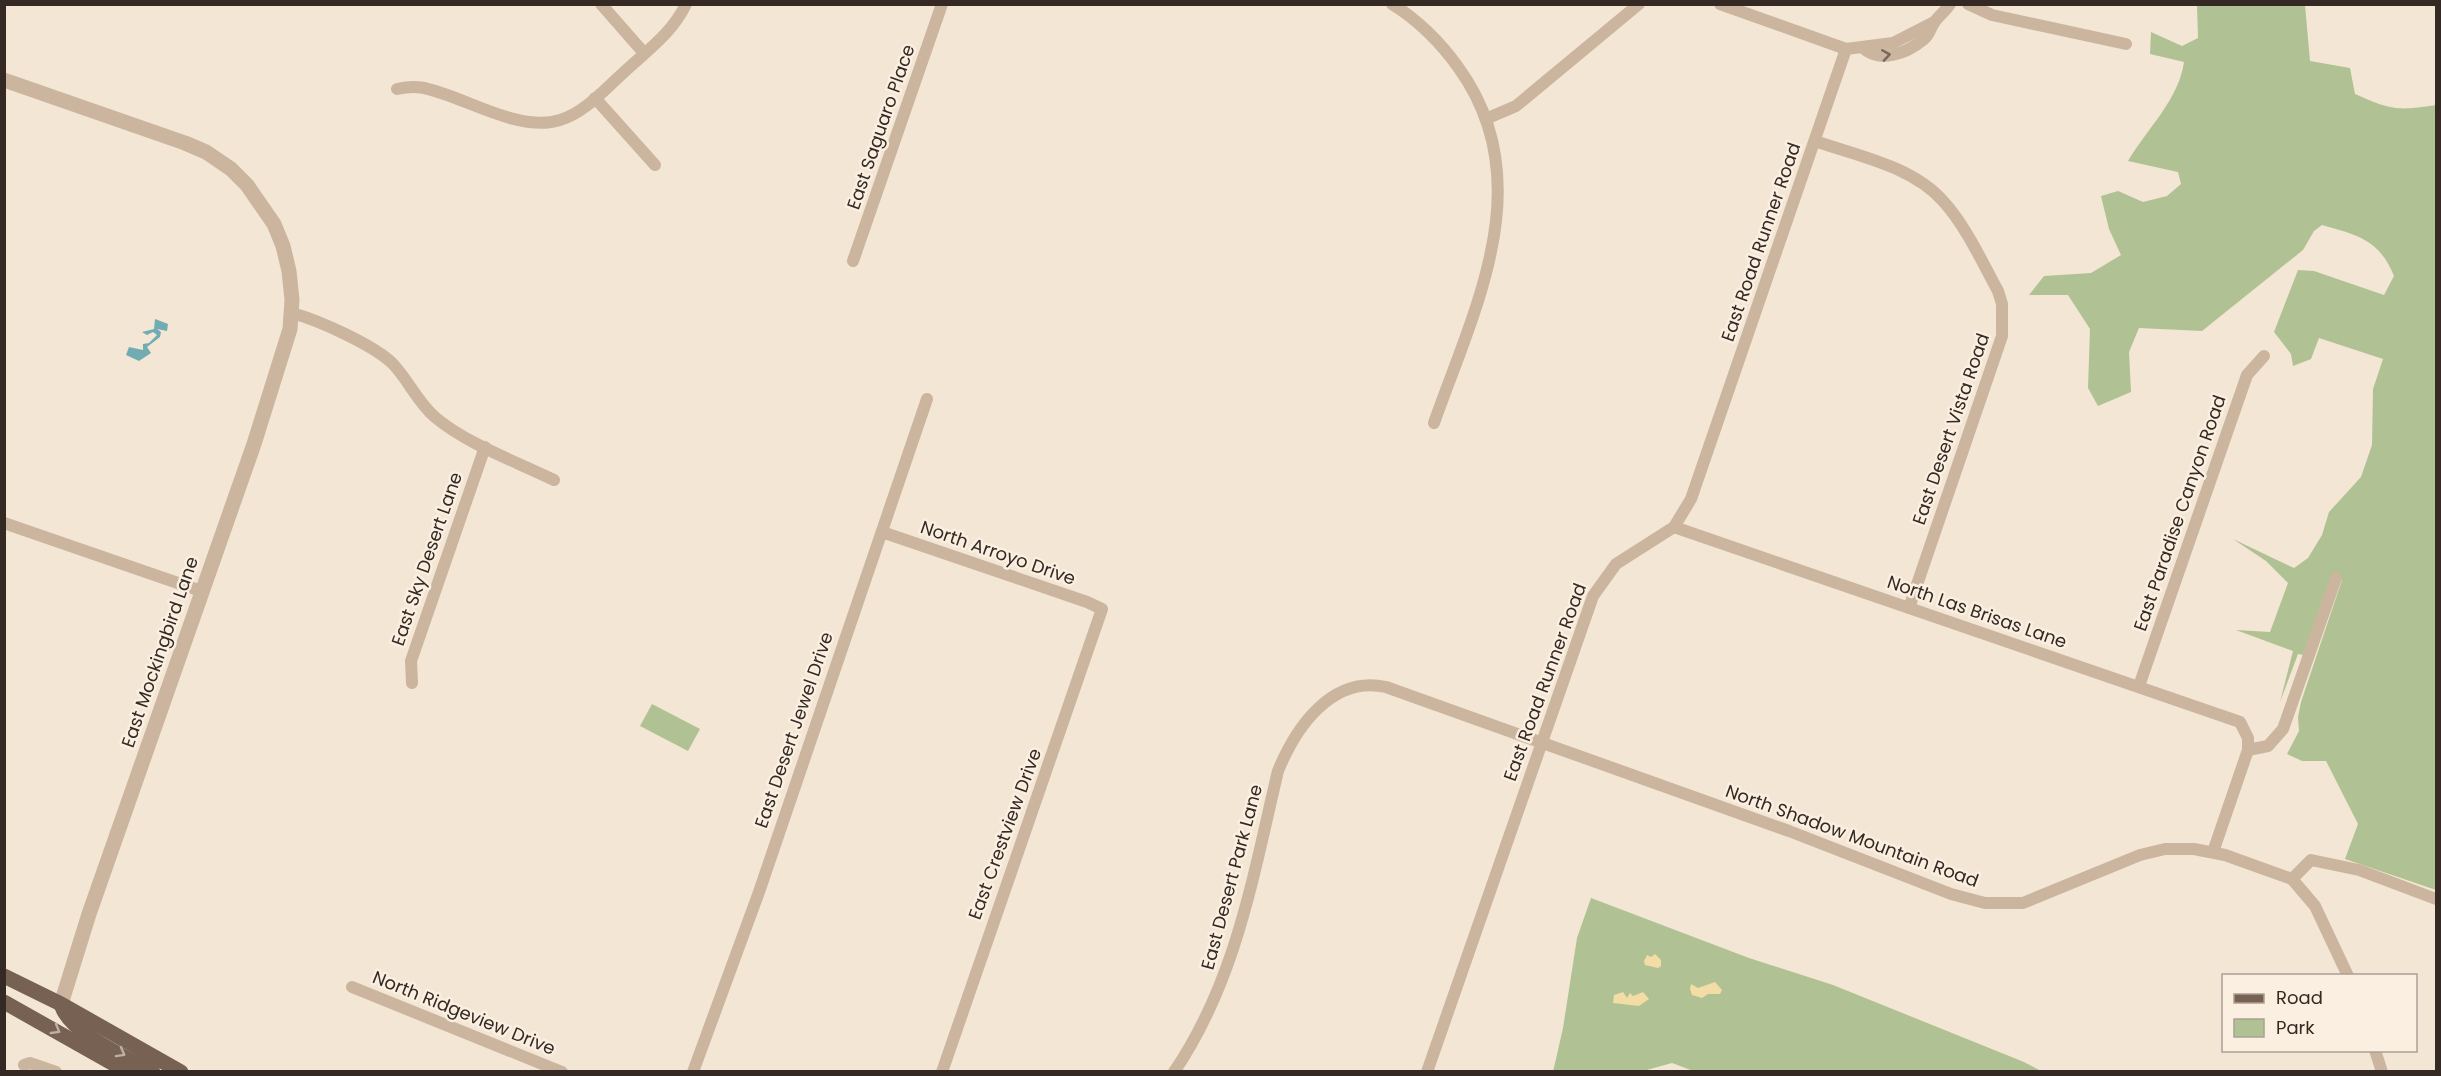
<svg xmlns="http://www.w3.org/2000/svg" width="2441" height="1076" font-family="Poppins,sans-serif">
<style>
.green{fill:#b0c293}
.sand{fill:#f3dca6}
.water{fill:#70acb2}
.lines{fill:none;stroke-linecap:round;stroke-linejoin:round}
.minor{stroke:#cbb59f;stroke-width:12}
.tertiary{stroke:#cbb59f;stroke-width:15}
.primary{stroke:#776153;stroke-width:15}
.oneway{stroke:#78685b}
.oneway2{stroke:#bfafa1}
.labels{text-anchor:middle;stroke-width:5;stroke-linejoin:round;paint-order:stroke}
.street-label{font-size:18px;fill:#342923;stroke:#faefe0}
</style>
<rect width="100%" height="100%" fill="#f3e6d4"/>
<!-- green -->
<g class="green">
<path d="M2197,5h108l5,56 40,7 5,26c36,16 42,17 81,11v785l-91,-31 13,-35 -32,-63h-24l-15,-7 12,-23 -1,-14 3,-15 41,-122 -10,-3 -29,78 -5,-1 -18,48 13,-51 -57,-21 34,2 18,-49 -22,-22 -33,-22 61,29 14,-10 14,-23 7,-23 32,-35 11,-32 1,-56 10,-30 -64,-21 -8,21 -18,7 -2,-12 -17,-22 24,-62 16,1 70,24 10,-19c-15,-37 -37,-41 -72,-51l-8,6 -11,19 -101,81 -63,-3 -10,24 2,40 -33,14 -10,-18 2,-59 -22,-34h-39l15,-19 47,-3 30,-18 -12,-26 -8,-33 17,-5 25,11 24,-6 14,-12 -3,-12 -50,-11c19,-32 51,-62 56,-99l-34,-8 1,-22 31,14 16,-8z"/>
<path d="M652,704l48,25 -12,22 -48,-25z"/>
<path d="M1591,898l158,60 84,27 191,77 17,9 -345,1 -24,-9 -29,8 -90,1 10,-44 14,-90z"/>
</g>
<!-- sand -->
<g class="sand">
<path d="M1655,954l6,6v6l-3,2 -13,-3 -1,-4 3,-6 4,2z"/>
<path d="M1715,982l7,8 -2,4h-12l-6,4 -10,-3 -2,-6 1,-5 7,4z"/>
<path d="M1623,992l4,6 3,-5 3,3 10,-4 6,7 -10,7 -26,-3 1,-8z"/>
</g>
<!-- water -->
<path class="water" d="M155,319l13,5 -1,7 -10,-2 4,3 -1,5 -13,10 4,6 -12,8 -13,-6 3,-8 14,3v-6l6,-1 8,-8 -4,-3 -6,3 -5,-3 12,-3z"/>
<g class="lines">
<!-- minor -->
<g class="minor">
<path d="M601,4l43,49"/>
<path d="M1392,4c25,15 49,39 66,63 83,114 17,240 -24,356"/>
<path d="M1720,4l126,45 47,-6 41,-21"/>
<path d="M1968,4l24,11 134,29"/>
<path d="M1863,48c17,16 44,5 61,-9 6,-5 6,-10 10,-16 4,-7 12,-12 16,-19"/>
<path d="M397,89c22,-5 32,0 53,7 31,11 76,35 110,24 24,-7 44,-30 62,-46 23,-22 50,-40 64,-70"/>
<path d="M595,98l60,67"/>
<path d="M1488,118l28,-12 123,-102"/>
<path d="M1815,141c43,15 97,25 128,60 23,25 39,61 55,90l4,13v32l-93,272"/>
<path d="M853,261l89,-257"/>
<path d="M292,313c26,7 82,32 101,51 16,17 25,39 43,54 33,27 79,43 118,62"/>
<path d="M4,523l197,68"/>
<path d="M1674,527l566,195 8,16v12l-35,102"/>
<path d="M882,532l205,70 15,7 -160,463"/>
<path d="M412,683l-1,-22 74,-214"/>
<path d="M2139,686l108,-311 17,-19"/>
<path d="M2248,750l20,-4 15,-17 53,-151"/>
<path d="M2292,879l19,-19 48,10 77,29"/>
<path d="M352,987l210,85"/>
<path d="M2375,1050l7,22"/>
<path d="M24,1065l6,-2 26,9"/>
<path d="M693,1072l66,-180 168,-493"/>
<path d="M1174,1072c62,-91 79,-196 104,-301 18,-44 54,-96 108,-84l403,144 162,63 34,9h38l117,-48 25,-6h29l31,6 67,24 23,27 33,70"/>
<path d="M1427,1072l166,-476 23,-32 58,-37 17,-28 155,-450"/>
</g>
<!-- tertiary -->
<path class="tertiary" d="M4,80l181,63 21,9 25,17 16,16 27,39 9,22 6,25 3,29 -2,29 -36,115 -165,470 -28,90"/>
<!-- primary -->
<g class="primary">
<path d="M4,976l57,28 120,68"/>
<path d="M4,1002l124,70"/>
<path d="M62,1007c10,27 66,51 91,65"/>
</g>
</g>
<!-- one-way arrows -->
<defs><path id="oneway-chevron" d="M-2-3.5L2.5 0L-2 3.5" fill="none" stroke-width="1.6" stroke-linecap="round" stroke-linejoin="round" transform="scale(1.5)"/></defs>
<use class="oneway" href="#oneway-chevron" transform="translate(1886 55) rotate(-9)"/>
<g class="oneway2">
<use href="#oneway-chevron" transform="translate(56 1030) rotate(30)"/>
<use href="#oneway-chevron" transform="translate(121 1053) rotate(29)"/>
</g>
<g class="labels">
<!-- street labels -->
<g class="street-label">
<text transform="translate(881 127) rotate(-71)" y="6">East Saguaro Place</text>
<text transform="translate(1761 242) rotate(-71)" y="6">East Road Runner Road</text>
<text transform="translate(1951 429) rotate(-71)" y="6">East Desert Vista Road</text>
<text transform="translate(2180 513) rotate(-71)" y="6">East Paradise Canyon Road</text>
<text transform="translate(998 553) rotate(19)" y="6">North Arroyo Drive</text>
<text transform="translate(427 559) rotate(-71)" y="6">East Sky Desert Lane</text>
<text transform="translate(1977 612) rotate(19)" y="6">North Las Brisas Lane</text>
<text transform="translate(160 652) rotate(-71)" y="6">East Mockingbird Lane</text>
<text transform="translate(1545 682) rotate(-70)" y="6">East Road Runner Road</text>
<text transform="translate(794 730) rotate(-71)" y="6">East Desert Jewel Drive</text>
<text transform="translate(1005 834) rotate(-70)" y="6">East Crestview Drive</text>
<text transform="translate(1852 836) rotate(20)" y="6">North Shadow Mountain Road</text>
<text transform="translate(1232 877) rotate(-75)" y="6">East Desert Park Lane</text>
<text transform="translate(464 1013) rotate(22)" y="6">North Ridgeview Drive</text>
</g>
</g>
<!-- border -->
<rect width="2441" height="1076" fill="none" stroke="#342923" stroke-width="12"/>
<!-- legend -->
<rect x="2222" y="974" width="195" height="78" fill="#faefe0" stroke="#aba094" stroke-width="1.5"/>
<rect x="2234" y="994" width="30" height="9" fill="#776153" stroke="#aba094" stroke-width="1.5"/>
<text x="2276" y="1004" font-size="18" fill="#342923">Road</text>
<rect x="2234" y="1019" width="30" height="18" fill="#b0c293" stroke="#aba094" stroke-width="1.5"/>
<text x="2276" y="1034" font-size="18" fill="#342923">Park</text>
</svg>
